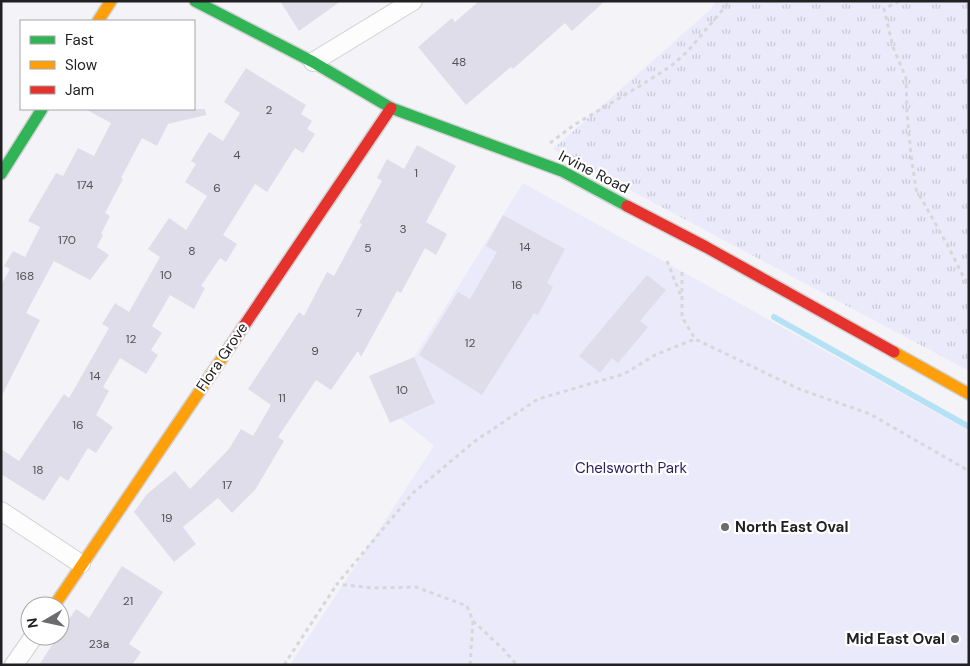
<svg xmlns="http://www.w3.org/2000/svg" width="970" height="666" font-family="'DM Sans',sans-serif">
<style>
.grass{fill:url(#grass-tufts)}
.green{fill:#eaeafb}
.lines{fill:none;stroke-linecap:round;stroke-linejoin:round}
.stream{stroke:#b4e2f4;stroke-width:6}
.building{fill:#dedde9}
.street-casing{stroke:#d1d1d4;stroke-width:20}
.fast-casing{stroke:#d1d1d4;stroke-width:14}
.slow-casing{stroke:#d1d1d4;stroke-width:14}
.jam-casing{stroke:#d1d1d4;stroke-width:14}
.path{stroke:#d7d7d9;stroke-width:3;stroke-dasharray:4 4;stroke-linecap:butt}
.street{stroke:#fdfdfe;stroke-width:18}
.fast{stroke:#30b455;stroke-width:11}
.slow{stroke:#ff9f0a;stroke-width:11}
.jam{stroke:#e5322d;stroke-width:11}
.poi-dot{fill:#6b6b6e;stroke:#fff;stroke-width:2}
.labels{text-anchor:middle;stroke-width:4.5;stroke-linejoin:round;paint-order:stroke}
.number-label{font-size:12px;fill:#515156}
.street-label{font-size:15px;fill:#212124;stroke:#fff}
.park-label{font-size:15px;fill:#2b2360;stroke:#fff}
.poi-label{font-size:15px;font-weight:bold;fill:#212124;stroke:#fff;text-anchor:start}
</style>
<defs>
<pattern id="grass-tufts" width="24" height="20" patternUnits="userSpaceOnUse" patternTransform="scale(1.25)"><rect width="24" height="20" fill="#eaeafb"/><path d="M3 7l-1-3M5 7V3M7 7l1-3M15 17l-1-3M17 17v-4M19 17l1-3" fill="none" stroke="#c8c8d7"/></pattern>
</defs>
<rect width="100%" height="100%" fill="#f4f4f8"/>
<!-- grass -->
<path class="grass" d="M716,1h253v370l-416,-222 158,-140z"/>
<!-- green -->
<path class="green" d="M523,183l446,248v234h-679l144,-219 -50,-41z"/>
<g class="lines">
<!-- stream -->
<path class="stream" d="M774,317l195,110"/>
</g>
<!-- building -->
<g class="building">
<path d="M280,1h61l-42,30z"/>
<path d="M479,1h126l-33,30 -7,-8 -52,46 -2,-2 -45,38 -48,-58 34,-29 3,4z"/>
<path d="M246,68l60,37 -5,9 11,7 -5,8 8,5 -12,19 -8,-5 -28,44 -12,-8 -32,51 14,9 -11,18 -6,-4 -19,28 4,2 -11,21 -24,-14 -18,31 10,7 -11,17 7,5 -12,19 -26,-16 -17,29 6,4 -13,24 17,12 -17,26 -8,-5 -20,33 -8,-5 -16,25 -43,-27v-25l18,12 45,-67 5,4 40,-70 -7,-4 13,-21 14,9 31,-55 -12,-8 21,-31 17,12 21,-34 -22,-14 11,-18 -5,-3 18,-29 14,9 17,-28 -16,-11z"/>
<path d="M85,109h120l1,6 -38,9 -11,22 -15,-8 -21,40 2,1 -18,34 5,3 -9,18 2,1 -6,12 12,8 -19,25 -36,-19 -28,52 14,7 -39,77v-112l9,-16 -6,-3 9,-15 12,6 15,-30 -12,-6 28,-48 7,3 15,-28 16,8 17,-33z"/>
<path d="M417,145l39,21 -30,56 21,12 -11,21 -11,-7 -24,45 -4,-2 -36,66 -3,-6 -27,39 -15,-10 -38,57 6,4 -29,49 -23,23 -14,-15 -35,29 13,17 -22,18 -40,-50 13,-18 28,-23 15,18 39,-40 12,-20 12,7 18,-31 -23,-16 51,-77 5,4 23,-44 7,4 28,-52 -3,-1 23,-42 -5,-3 10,-19 17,10z"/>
<path d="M503,215l62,34 -18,34 6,4 -15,28 -4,-2 -52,82 -63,-40 39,-63 12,7 27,-47 -11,-6z"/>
<path d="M647,275l19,15 -26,31 8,6 -30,36 -6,-5 -12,15 -21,-17z"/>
<path d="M414,357l21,46 -45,20 -21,-47z"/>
<path d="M122,566l41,26 -34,52 12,8 -9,13h-93l19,-29h2v-4l16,-23 13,9z"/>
</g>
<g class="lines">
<defs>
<g id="street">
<path d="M313,62l100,-61"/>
<path d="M1,511l80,53"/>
<path d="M14,665l20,-29"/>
</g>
<g id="fast">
<path d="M195,1l118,61 78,46 171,63 65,35"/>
<path d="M1,174l41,-65"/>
</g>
<g id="slow">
<path d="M98,21l13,-20"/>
<path d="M894,352l75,42"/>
<path d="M54,606l177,-261"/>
</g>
<g id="jam">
<path d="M627,206l79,41 188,105"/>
<path d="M231,345l160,-237"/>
</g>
</defs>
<!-- street casing -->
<use href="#street" class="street-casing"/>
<!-- fast casing -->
<use href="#fast" class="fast-casing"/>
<!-- slow casing -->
<use href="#slow" class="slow-casing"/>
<!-- jam casing -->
<use href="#jam" class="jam-casing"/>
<!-- path -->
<g class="path">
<path d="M899,1l-15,8 9,38 13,31 1,35 4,42 5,34 33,59 20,40"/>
<path d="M550,143l24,-18 69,-41 28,-18 16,-14 43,-51"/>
<path d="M667,261l14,35"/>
<path d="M682,272v45l13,22 104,50 71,25 99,57"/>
<path d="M473,621l31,29 13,15"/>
<path d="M284,665l53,-81"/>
<path d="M470,665l3,-44 -6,-15 -51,-19 -43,1 -36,-4 76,-91 62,-52 63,-42 86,-25 31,-19 40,-16"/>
</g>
<!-- street -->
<use href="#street" class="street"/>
<!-- fast -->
<use href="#fast" class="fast"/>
<!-- slow -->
<use href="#slow" class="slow"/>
<!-- jam -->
<use href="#jam" class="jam"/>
</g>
<!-- markers -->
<g class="poi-dot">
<circle cx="725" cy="527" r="5"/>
<circle cx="955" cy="639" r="5"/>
</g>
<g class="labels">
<!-- number labels -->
<g class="number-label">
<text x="459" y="66">48</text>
<text x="269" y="114">2</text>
<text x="237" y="159">4</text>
<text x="416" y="177">1</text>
<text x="85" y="189">174</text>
<text x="217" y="192">6</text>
<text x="403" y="233">3</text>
<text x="67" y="244">170</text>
<text x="525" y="251">14</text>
<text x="368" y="252">5</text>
<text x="192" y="255">8</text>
<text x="166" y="279">10</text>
<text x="25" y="280">168</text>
<text x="517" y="289">16</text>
<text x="359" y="317">7</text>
<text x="131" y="343">12</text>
<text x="470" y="347">12</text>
<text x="315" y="355">9</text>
<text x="95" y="380">14</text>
<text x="402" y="394">10</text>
<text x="282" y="402">11</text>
<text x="78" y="429">16</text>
<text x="38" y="474">18</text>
<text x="227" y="489">17</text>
<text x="167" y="522">19</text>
<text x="128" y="605">21</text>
<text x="99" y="648">23a</text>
</g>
<!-- street labels -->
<g class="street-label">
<text transform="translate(594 172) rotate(27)" y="5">Irvine Road</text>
<text transform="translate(222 357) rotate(-56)" y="5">Flora Grove</text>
</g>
<!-- park labels -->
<g class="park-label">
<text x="631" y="473">Chelsworth Park</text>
</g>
<!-- poi labels -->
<g class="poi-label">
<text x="735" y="532">North East Oval</text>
<text x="945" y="644" text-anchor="end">Mid East Oval</text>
</g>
</g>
<!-- border -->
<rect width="970" height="666" fill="none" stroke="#212124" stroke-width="5"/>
<!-- legend -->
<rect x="20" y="20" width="175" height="90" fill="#ffffff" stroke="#a6a6a7"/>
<rect x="30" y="36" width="25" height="8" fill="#30b455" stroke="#a6a6a7"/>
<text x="65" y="45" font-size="15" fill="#212124">Fast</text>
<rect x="30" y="61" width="25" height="8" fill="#ff9f0a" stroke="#a6a6a7"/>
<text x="65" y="70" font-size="15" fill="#212124">Slow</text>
<rect x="30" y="86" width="25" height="8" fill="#e5322d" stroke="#a6a6a7"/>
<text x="65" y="95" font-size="15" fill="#212124">Jam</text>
<!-- north arrow -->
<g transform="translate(45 621) rotate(261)"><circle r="24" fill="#ffffff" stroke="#a6a6a7"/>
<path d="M0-4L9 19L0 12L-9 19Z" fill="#6b6b6e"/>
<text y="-8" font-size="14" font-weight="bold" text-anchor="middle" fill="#212124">N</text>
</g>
</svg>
